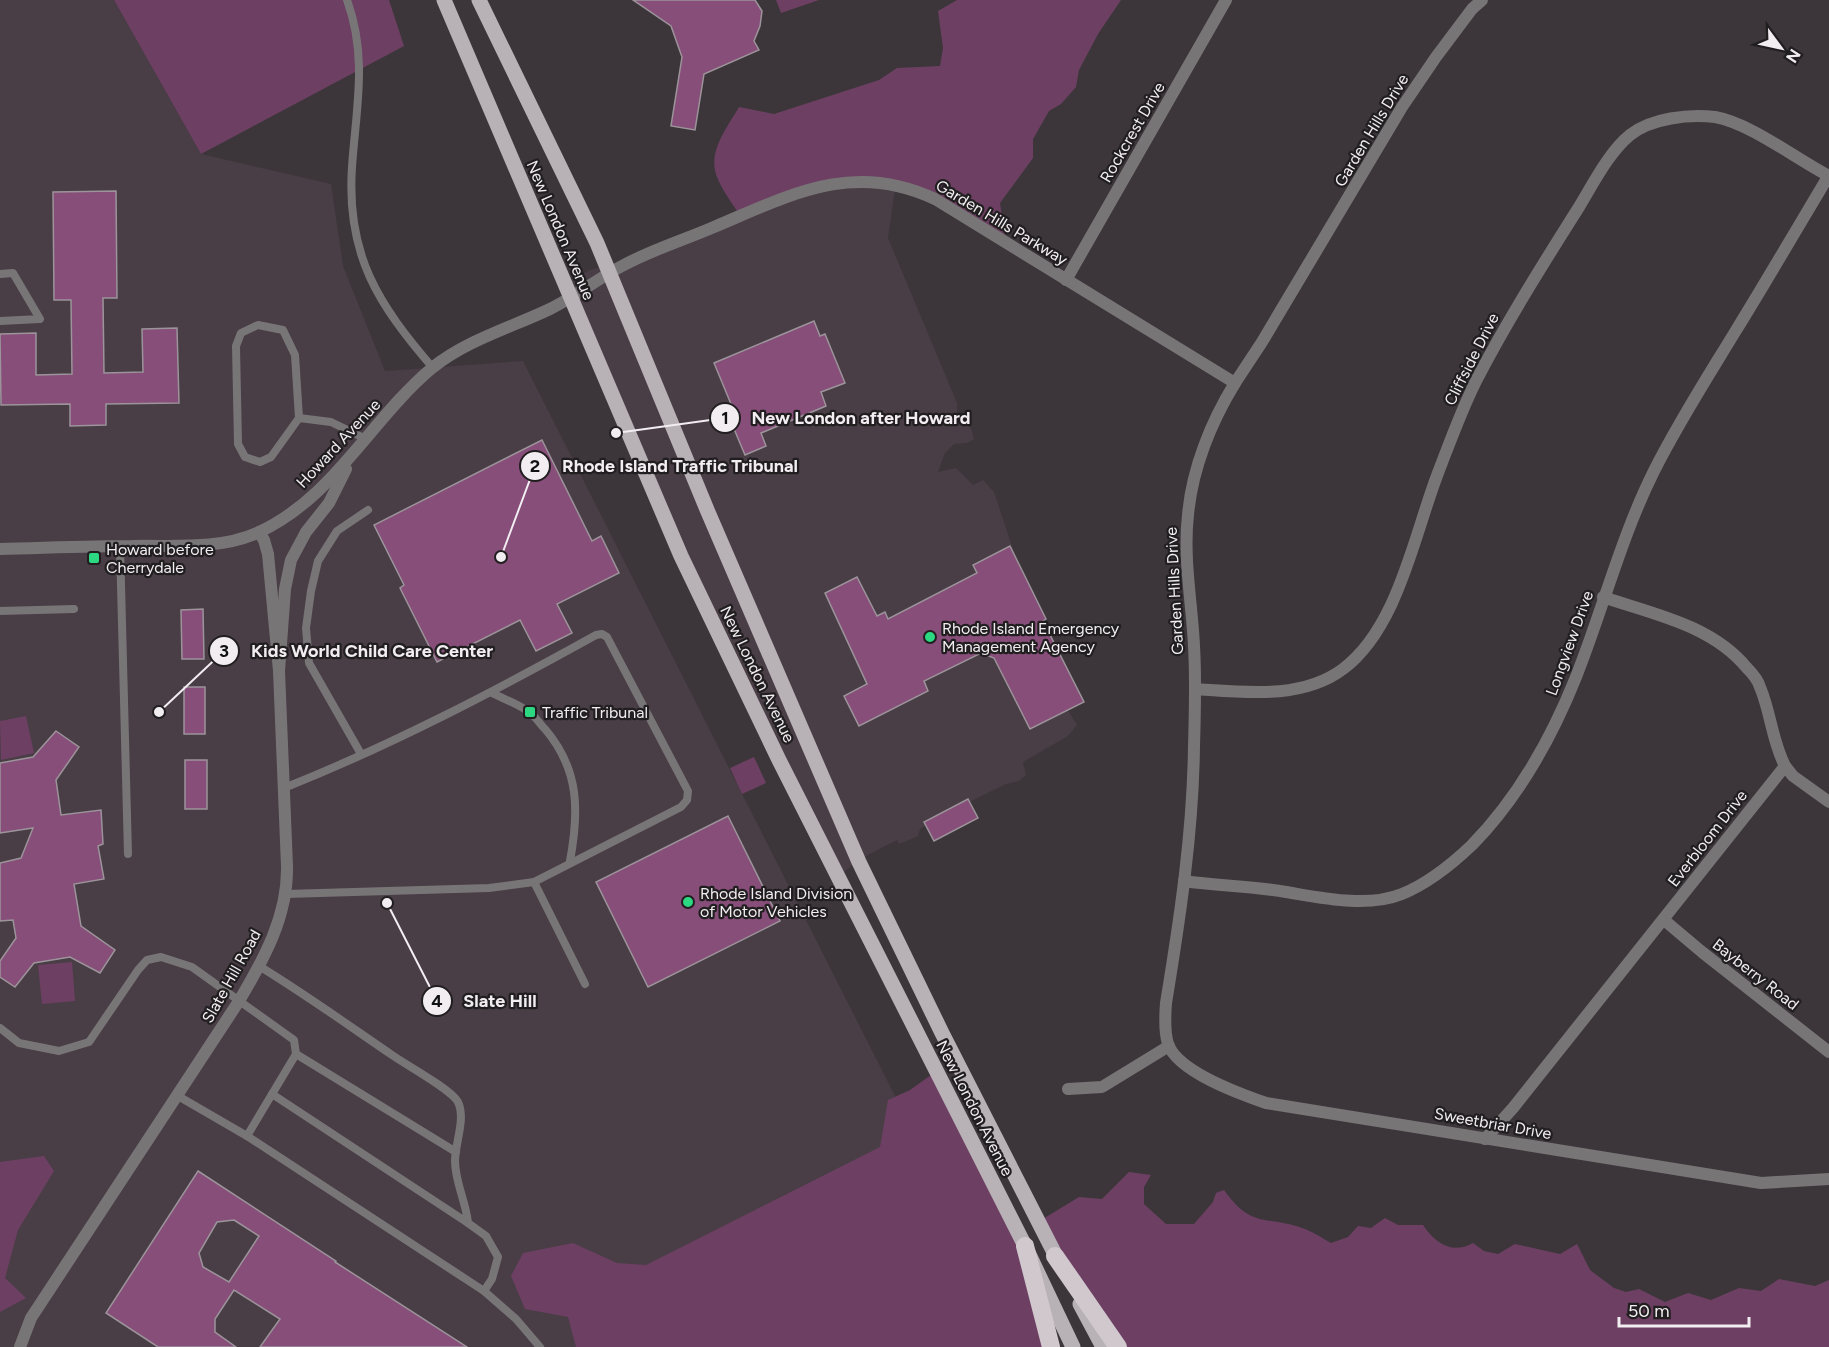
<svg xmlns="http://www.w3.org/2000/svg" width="1829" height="1347" font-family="Figtree,sans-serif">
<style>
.built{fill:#493d46}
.green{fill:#6d4063}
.building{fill:#864e79;stroke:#9c949a;stroke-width:1.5;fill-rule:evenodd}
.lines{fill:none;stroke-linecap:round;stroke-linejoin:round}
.service{stroke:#787577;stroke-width:8}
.minor{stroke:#787577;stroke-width:12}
.tertiary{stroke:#787577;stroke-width:12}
.primary{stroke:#b8b1b6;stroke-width:15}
.motorway{stroke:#d1c8ce;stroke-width:18}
.poi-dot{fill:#2dd883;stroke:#211e20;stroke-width:2}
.labels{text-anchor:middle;stroke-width:4.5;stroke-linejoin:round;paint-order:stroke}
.street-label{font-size:16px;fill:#f2edf1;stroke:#211e20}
.poi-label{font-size:16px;fill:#f2edf1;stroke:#211e20;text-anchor:start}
.leader{fill:none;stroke:#f2edf1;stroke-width:2}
.callout-dot{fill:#f2edf1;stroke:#211e20;stroke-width:2}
.mark-label{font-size:18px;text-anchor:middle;font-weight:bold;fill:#111}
.callout-label{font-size:18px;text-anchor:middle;font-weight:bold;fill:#f2edf1;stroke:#211e20;stroke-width:4.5;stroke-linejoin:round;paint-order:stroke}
</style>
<rect width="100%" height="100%" fill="#3c363a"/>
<!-- built -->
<g class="built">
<path d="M0,0h114l87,154 130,30 12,82 42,105 138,-10 451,891 27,95h-1001z"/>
<path d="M815,184l80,5 -7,49 69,165v14l14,11 3,11 -7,4 -13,1 -9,9 -7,19 18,-4 17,17 10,-5 11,12 70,212 13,21 -9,11 -45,26 3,13 -7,6 -13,3 -63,31 -23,14 -2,7 -19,8 -2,-4 -37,19 -22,18 -277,-592 29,-15 86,-24z"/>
</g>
<!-- green -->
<g class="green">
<path d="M114,0h275l15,46 -203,108z"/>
<path d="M776,0h43l-38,13z"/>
<path d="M957,0h164l-23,34 -19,36 -3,17 -15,17 -12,7 -16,28v19l-33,45 6,41 -86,-50 -25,-5 -80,-5 -76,30c-7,-11 -17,-24 -22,-37 -10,-25 10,-49 22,-70l35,7 105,-34 18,-12 43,-2 3,-18 -5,-37z"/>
<path d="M26,716l8,37 -33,7 -1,-39z"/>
<path d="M754,757l12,26 -24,11 -12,-26z"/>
<path d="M72,962l3,39 -33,3 -4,-39z"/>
<path d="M931,1075l86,165 29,107h-470l-8,-30 -43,-8 -14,-33 12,-23 50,-10 44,20 29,2 234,-118 8,-47 22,-10z"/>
<path d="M44,1156l10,15 -36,59 -13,48 21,20 -26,14v-150z"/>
<path d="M1129,1172l22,3 -7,12v17l22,20h28l19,-22 3,-9 8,-3c28,39 40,25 78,38 10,3 20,10 29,15l17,-6 10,-11 13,2 14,-10 13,7h25c12,18 29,30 50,18l11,8 14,3 17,-10 45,10 17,-10 13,26 24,18 12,4 13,-3 26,13 23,-9 23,7 28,-12 22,3 18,-12 36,7 14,-6v67h-712l-79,-125 41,-25 23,2z"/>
</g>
<!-- building -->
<g class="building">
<path d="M633,0h122l7,11 -2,15 -6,15 5,9 -55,24 -9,56 -24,-4 11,-69 -11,-31z"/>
<path d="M116,191l1,107h-14l1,75 39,-1 -1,-43 35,-1 2,75 -73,1v21l-36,1v-22l-69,1 -1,-71 36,-1v42l36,-1 -1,-74h-17l-1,-108z"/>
<path d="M814,321l6,15 5,-2 20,49 -24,9 5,14 -65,27 5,13 -21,9 -13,-31 6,-3 -24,-58z"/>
<path d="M542,440l50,101 9,-5 18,37 -62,31 15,29 -36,18 -16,-31 -83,42 -37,-74 4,-3 -30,-60z"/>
<path d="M1010,546l36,73 -3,2 41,81 -54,27 -36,-71 -13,-5 -57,28 4,10 -69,35 -15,-30 23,-12 -42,-91 32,-16 20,39 8,-4 3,7 89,-46 -4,-8z"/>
<path d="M203,609l1,50h-22l-1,-49z"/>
<rect x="184" y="687" width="21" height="47"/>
<path d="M56,731l23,16 -23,33 5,35 40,-5 2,34 -5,2 6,33 -30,5 7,42 34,24 -15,23 -30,-16 -36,6 -19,24 -15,-10v-16l16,-23 -3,-18 -13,1v-58l21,-5 12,-30 -33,5v-70l33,-6z"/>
<rect x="185" y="760" width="22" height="49"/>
<path d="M968,799l10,19 -44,23 -10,-19z"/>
<path d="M728,816l52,105 -132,66 -52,-105z"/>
<path d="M198,1171l138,90 -1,1 132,85h-207l20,-28 -46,-29 -19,29v13l21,15h-78l-52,-34zM234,1220l25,16 -30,46 -26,-15 -4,-14 18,-31z"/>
</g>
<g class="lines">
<!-- service -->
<g class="service">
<path d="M347,0c21,58 9,108 5,167 -6,88 26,137 81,201"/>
<path d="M0,274l13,-1 27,46 -40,2"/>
<path d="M299,418l-4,-63 -12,-25 -25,-5 -17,8 -5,13 2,98 7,13 15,5 11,-5 28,-39 32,4 35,17"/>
<path d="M120,546l8,308"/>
<path d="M0,611l74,-2"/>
<path d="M492,693c12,6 26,11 37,19 6,4 11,12 16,17 35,41 34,83 25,132"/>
<path d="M361,754l-52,-91 -3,-35 5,-37 7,-30 19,-30 31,-21"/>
<path d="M284,788c108,-43 211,-97 312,-153l6,-1 5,3 81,154 -1,9 -6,7 -147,75 -45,6 -203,6"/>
<path d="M534,882l51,102"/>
<path d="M259,966c46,28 89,59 133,89 14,10 59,34 66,47 8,17 -3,41 -3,59 0,21 11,41 13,62l18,13 12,21 -6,22 -8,12 32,28 24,28"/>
<path d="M0,1028l19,15 40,8 30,-9 49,-72 9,-10 14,-3 31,10 102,73 2,14 -49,82"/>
<path d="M296,1054l160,98"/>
<path d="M272,1094l196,129"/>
<path d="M178,1096l69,40 237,155"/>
</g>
<!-- minor -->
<g class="minor">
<path d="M1066,280l160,-280"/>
<path d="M1235,383c-24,39 -43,86 -47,132 -5,43 4,88 6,131 2,33 1,67 0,100 -1,86 -14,172 -28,257 -1,13 -2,28 2,41 10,28 72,50 98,59l495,80 68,-4"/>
<path d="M1195,689c48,3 107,11 148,-20 55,-41 71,-134 95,-196 12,-31 23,-62 38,-92 31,-60 67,-117 103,-174 14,-23 30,-55 51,-72 21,-17 59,-21 85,-18 35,6 81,42 114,59"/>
<path d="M1785,766l8,10 36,26"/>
<path d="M1184,881c34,5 68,5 102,11 36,6 81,16 116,2 27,-11 49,-29 70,-49 46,-47 80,-108 104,-168 27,-68 45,-140 78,-206 24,-48 53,-93 81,-139 32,-52 63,-105 94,-157"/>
<path d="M1664,920l38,32 127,100"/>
<path d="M1068,1089l34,-2 67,-41"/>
<path d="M1485,1139l28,-31 272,-342c-13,-25 -14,-53 -25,-79 -2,-7 -8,-14 -13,-19 -35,-43 -94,-54 -144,-71"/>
<path d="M20,1347l11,-29 208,-317c25,-42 49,-85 48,-135l-8,-195 -11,-117 -4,-14 -5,-8"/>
</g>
<!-- tertiary -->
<g class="tertiary">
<path d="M0,549c44,-1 88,-3 132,-3 40,-1 87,4 125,-13 76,-34 113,-113 175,-165 35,-28 78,-40 118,-59 25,-12 47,-30 72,-43 29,-16 62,-26 92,-39 76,-32 139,-67 221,-28l300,184 27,-41 140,-235 34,-50 36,-48 10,-9"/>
<path d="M279,671l6,-82 6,-29 15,-28 23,-29 17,-34"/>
</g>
<!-- primary -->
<g class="primary">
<path d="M444,0l237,556 98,204 246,486 48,101"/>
<path d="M479,0l118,243 111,269 151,350 83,171 118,231"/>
<path d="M1080,1304l23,43"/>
</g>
<!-- motorway -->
<g class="motorway">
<path d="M1025,1246l26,101"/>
<path d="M1055,1256l63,91"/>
</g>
</g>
<!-- markers -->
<g class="poi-dot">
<rect x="88" y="552" width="12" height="12" rx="3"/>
<circle cx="930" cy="637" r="6"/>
<rect x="524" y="706" width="12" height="12" rx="3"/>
<circle cx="688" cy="902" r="6"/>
</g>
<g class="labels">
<!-- street labels -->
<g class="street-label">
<text transform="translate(1371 130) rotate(-59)" y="6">Garden Hills Drive</text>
<text transform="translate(1132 132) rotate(-60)" y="6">Rockcrest Drive</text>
<text transform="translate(1002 222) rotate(31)" y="6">Garden Hills Parkway</text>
<text transform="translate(561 230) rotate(67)" y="6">New London Avenue</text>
<text transform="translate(1471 359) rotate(-63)" y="6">Cliffside Drive</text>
<text transform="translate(338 443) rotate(-47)" y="6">Howard Avenue</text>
<text transform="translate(1174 591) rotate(-93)" y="6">Garden Hills Drive</text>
<text transform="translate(1569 643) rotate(-70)" y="6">Longview Drive</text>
<text transform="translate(758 674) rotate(64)" y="6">New London Avenue</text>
<text transform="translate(1707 838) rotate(-52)" y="6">Everbloom Drive</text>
<text transform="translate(1756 974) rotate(38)" y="6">Bayberry Road</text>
<text transform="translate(231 976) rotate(-61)" y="6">Slate Hill Road</text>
<text transform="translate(975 1108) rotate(63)" y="6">New London Avenue</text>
<text transform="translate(1493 1123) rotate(10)" y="6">Sweetbriar Drive</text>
</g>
<!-- poi labels -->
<g class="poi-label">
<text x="106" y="555">Howard before<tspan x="106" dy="18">Cherrydale</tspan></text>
<text x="942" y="634">Rhode Island Emergency<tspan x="942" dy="18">Management Agency</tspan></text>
<text x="542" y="718">Traffic Tribunal</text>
<text x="700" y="899">Rhode Island Division<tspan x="700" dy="18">of Motor Vehicles</tspan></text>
</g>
</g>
<!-- callouts -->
<path class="leader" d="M616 433L725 418M501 557L535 466M159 712L224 651M387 903L437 1001"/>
<g class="callout-dot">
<circle cx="616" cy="433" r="6"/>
<circle cx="501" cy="557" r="6"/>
<circle cx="159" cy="712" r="6"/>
<circle cx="387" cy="903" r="6"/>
<circle cx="725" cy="418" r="15"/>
<circle cx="535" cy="466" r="15"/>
<circle cx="224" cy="651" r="15"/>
<circle cx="437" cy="1001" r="15"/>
</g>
<g class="mark-label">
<text x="725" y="424">1</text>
<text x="535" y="472">2</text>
<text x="224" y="657">3</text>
<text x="437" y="1007">4</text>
</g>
<g class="callout-label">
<text x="861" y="424">New London after Howard</text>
<text x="680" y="472">Rhode Island Traffic Tribunal</text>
<text x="372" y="657">Kids World Child Care Center</text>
<text x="500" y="1007">Slate Hill</text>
</g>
<!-- north arrow -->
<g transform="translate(1781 48) rotate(123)" stroke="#211e20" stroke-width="4.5" paint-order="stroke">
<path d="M0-4.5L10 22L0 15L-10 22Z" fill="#f2edf1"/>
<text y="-9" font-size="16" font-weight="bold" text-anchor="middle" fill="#f2edf1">N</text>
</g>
<!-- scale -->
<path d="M1619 1317v9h130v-9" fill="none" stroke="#f2edf1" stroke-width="3"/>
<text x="1628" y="1317" font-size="18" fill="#f2edf1" stroke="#211e20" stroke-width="4.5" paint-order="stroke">50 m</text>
</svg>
